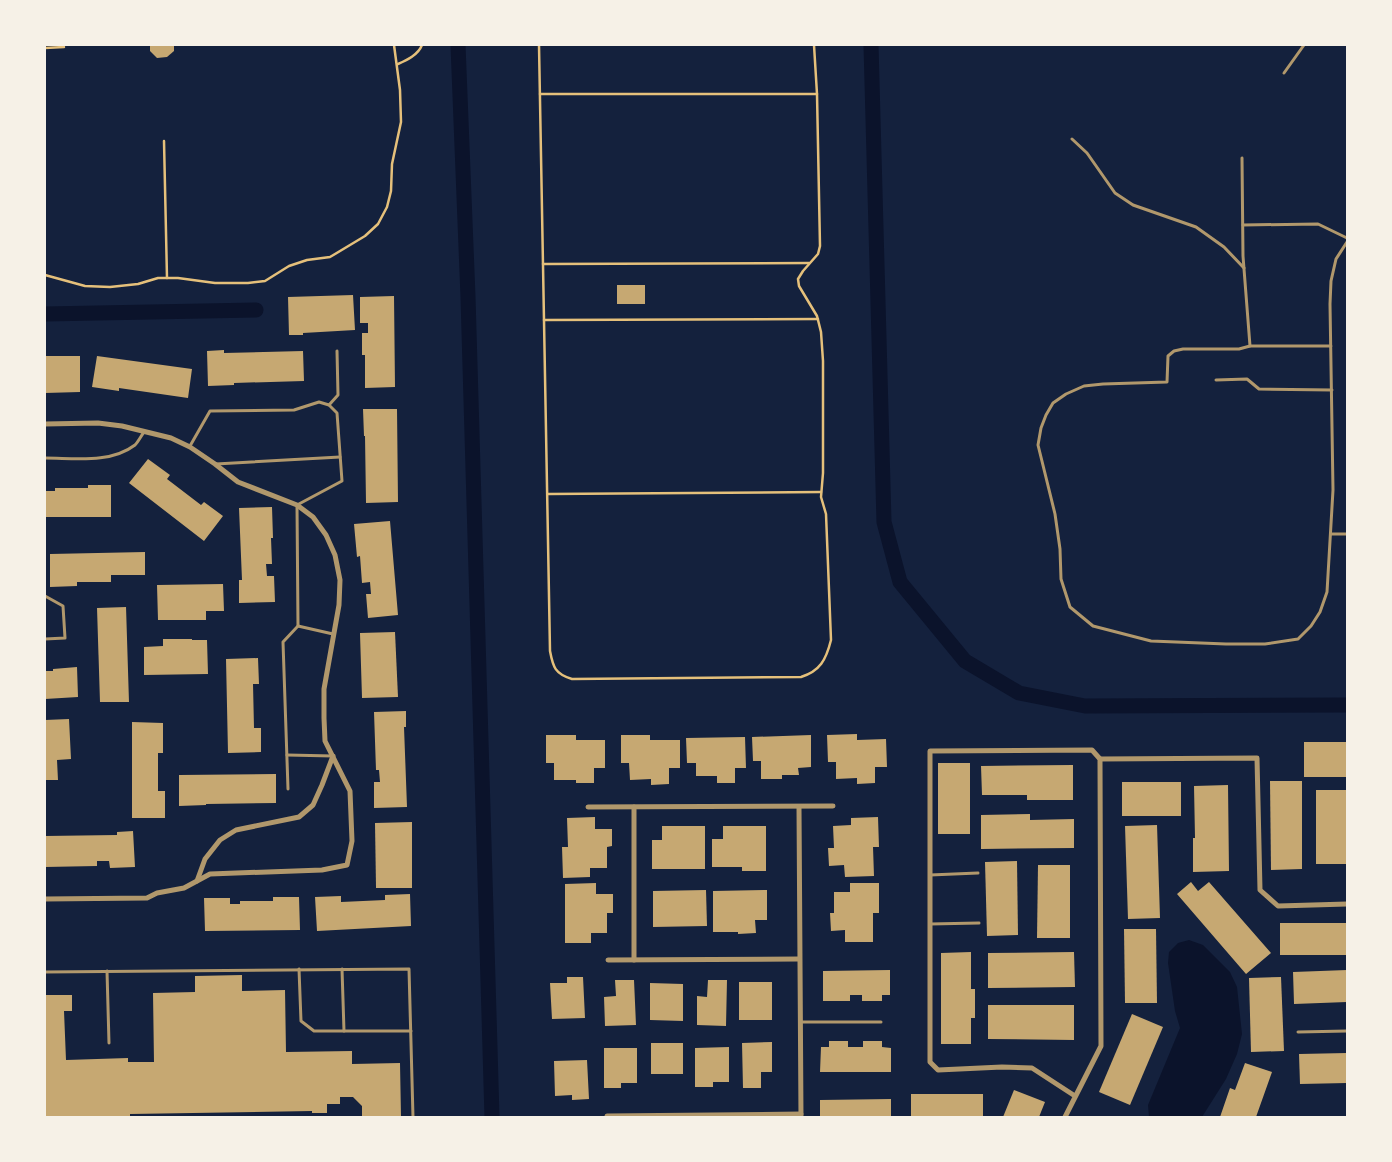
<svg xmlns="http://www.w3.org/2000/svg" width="1392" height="1162" font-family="'Titillium Web',sans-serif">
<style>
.water{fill:#0b132b}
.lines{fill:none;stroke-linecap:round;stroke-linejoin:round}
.canal{stroke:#0b132b;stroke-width:15}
.building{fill:#c6a872}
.path{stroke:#e5c07b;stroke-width:2.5}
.service{stroke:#b1986c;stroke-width:3}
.minor{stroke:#b1986c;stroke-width:5}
</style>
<rect width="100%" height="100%" fill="#14213d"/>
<!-- water -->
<path class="water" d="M1189,940l14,5 27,27 7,15 5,47 -5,20 -11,25 -24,38h-53l-1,-12 32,-77 -5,-17 -7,-48 1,-11 9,-9z"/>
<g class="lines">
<!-- canal -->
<g class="canal">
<path d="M458,45l10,252 24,820"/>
<path d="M871,45l13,477 16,60 65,79 54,32 66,13 262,-1"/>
<path d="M45,314l211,-4"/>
</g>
</g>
<!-- building -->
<g class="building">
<path d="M150,45h24v6l-7,6 -10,1 -7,-7z"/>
<rect x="617" y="285" width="28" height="19"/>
<path d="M353,295l2,35 -52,3v2h-14l-1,-38z"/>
<path d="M394,296l1,91 -30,1v-33h-3v-22h6v-10h-8v-26z"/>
<path d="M224,350v3l79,-2 1,30 -70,2v2l-26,1 -1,-35z"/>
<path d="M45,356h35v36l-35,1z"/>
<path d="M97,356l95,13 -4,29 -69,-10v3l-27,-4z"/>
<path d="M363,409h34l1,93 -32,1 -1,-67h-1z"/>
<path d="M148,459l22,16 -3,4 34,26 3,-3 19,14 -19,25 -75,-58z"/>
<path d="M88,485h23v32h-66v-26h10v-3h33z"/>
<path d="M272,507l1,31h-2l1,26h-6l1,12h7l1,26 -36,1v-23h3l-3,-72z"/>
<path d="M390,521l8,94 -30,3 -2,-24h5l-1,-12 -8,1 -2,-27 -3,1 -3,-33z"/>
<path d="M145,552v23h-34v7h-34v4l-27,1v-33z"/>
<path d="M223,584l1,27h-18v9h-48l-1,-35z"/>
<path d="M126,607l3,95h-29l-3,-94z"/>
<path d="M395,632l3,65 -36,1 -2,-65z"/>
<path d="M163,639h29v1h15l1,34 -64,1v-28l19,-1z"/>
<path d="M258,658l1,26h-6l1,44h7v24l-33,1 -2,-94z"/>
<path d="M77,667l1,30 -33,2v-28h8v-2z"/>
<path d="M406,711v16h-2l3,80 -33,1v-26h6l-1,-12h-3l-2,-58z"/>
<path d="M69,719l2,40 -14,1 1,20h-13v-60z"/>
<path d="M132,722l31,1v30h-5v38h7v27h-33z"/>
<path d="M857,734v6l29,-1 1,28h-12v16l-18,1v-6l-21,1v-17h-8l-1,-27z"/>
<path d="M546,735h30v5h29v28h-11v15h-18v-3h-22v-17h-8z"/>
<path d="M621,735h29v5h30v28h-11v16l-18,1v-6l-21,1 -1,-17h-8z"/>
<path d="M811,735v32l-13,1 1,7h-17v4h-21v-18h-8l-1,-24z"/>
<path d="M745,737l1,31h-11v15h-18v-7h-21v-13h-9l-1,-25z"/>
<rect x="1304" y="742" width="43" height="35"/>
<rect x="938" y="763" width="32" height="71"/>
<path d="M1073,765v35h-46v-5h-45l-1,-29z"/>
<path d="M276,774v29l-70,1v1l-27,1v-31z"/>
<path d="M1270,781h32v88l-31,1z"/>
<rect x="1122" y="782" width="59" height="34"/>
<path d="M1228,785l1,86 -36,1v-34h2l-1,-52z"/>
<rect x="1316" y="790" width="31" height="74"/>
<path d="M1030,814v6l44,-1v29l-93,1v-34z"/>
<path d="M595,817v12h17v17l-5,1v21h-17v9l-27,1 -1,-31h6l-1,-29z"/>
<path d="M878,817l1,30h-6l1,29 -29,1 -1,-12 -15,1 -1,-18h6l-1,-22 18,-1v-7z"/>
<path d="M412,822v66h-36l-1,-65z"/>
<path d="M1157,825l3,93 -32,1 -3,-93z"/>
<path d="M662,826h43v43h-53v-29h10z"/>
<path d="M723,826h43v45h-24v-4h-30v-28h11z"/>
<path d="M133,831l2,36 -25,1 -1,-7h-12v5l-52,1v-31l72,-1v-3z"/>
<path d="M1017,861l1,74 -31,1 -2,-74z"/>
<path d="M1038,865h32v73h-33z"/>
<path d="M1191,882l7,9 11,-9 62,71 -25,21 -69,-80z"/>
<path d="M596,883v11h17v19h-6v20h-16v10h-26v-59z"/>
<path d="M850,883h29v30h-6v29h-28v-12l-14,1 -1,-18h4v-21h16z"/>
<path d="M706,890l1,36 -54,1v-36z"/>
<path d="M767,890v30h-12l1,13 -18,1v-2h-25v-41z"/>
<path d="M410,894l1,32 -94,5 -2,-34 26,-1v6l44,-2v-5z"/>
<path d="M273,897h26l1,33 -95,1 -1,-33h26v6h10v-3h33z"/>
<rect x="1280" y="923" width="67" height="32"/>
<path d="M1124,929h32l1,74h-32z"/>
<path d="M971,952v37h4v29h-4v26h-30v-91z"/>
<path d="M1074,952l1,35 -87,1v-35z"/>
<path d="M890,970v25h-8v6h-20v-6h-12v6h-27v-30z"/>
<path d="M1347,970v32l-53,2 -1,-32z"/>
<path d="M242,975v16l43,-1 1,62 66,-1v13l48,-1 1,54h-39v-11l-9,-9h-13v7h-13v9h-15v-2l-182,3v3h-85v-122h27v16h-8l2,49 62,-2v4h26l-1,-69 42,-1v-16z"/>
<path d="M567,977h16l2,41 -33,1 -2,-36h17z"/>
<path d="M1281,977l3,74 -33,1 -2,-74z"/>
<path d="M615,980h19l2,45 -31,1 -1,-29 12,-1z"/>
<path d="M708,980h19l-1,46 -29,-1v-29l10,1z"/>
<rect x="739" y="982" width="33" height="38"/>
<path d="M650,983l33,1v37l-33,-1z"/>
<path d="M988,1005h86v35l-86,-1z"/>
<path d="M1132,1014l31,13 -33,78 -31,-13z"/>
<path d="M829,1041h19v6h15v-6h19v6l9,1v24h-71l1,-25h8z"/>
<path d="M772,1042v30h-11v16h-18l-1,-45z"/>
<rect x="651" y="1043" width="32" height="31"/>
<path d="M729,1047v35h-16v5h-18v-39z"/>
<path d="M604,1048h33v35h-16v5h-17z"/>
<path d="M1347,1053v30l-47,1 -1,-30z"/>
<path d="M587,1060l2,39 -17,1v-5l-17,1 -1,-35z"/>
<path d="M1245,1063l27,9 -16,45h-36l10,-29 5,2z"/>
<path d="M1014,1090l31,12 -6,15h-36z"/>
<rect x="911" y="1094" width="72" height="23"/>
<path d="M891,1099v18h-71v-17z"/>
</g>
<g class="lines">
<!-- path -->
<g class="path">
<path d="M539,45l11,606c3,16 5,23 22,28l229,-2c19,-6 25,-17 30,-37l-5,-126 -5,-17 2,-24v-112l-2,-29 -4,-16 -18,-30 -1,-7 5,-8 15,-17 2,-8 -3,-152 -3,-49"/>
<path d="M45,48l19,-1"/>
<path d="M398,64c9,-4 20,-9 24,-19"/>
<path d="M540,94h277"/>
<path d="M164,141l3,137"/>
<path d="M543,264l266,-1"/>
<path d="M45,275l40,11 25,1 28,-3 20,-6h20l37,5h33l17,-2 24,-15 18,-6 23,-3 35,-21 13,-12 9,-17 4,-16 1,-27 9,-42 -1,-32 -6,-45"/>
<path d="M544,320l274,-1"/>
<path d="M548,494l273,-2"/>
</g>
<!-- service -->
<g class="service">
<path d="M1284,73l20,-28"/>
<path d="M1072,139l15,14 28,40 18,12 63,22 28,20 20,21"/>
<path d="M1242,158l1,98 7,90"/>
<path d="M1243,225l75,-1 29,14"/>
<path d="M1331,346h-81l-11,3h-56l-9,2 -6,5 -1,26 -64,2 -19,2 -18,8 -13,9 -7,12 -5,13 -3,17 17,69 5,35 1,30 9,28 23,19 58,15 75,3h39l33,-5 13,-13 9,-14 7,-20 6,-102 -3,-186 1,-23 5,-22 11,-17"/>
<path d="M1216,380l31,-1 12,10 73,1"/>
<path d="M329,405l9,-10 -1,-44"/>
<path d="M190,446l20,-35 84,-1 25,-8 10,3 8,8 5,68 -45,24 1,121 -15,16 5,147"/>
<path d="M45,458c29,0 65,6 90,-13 3,-3 6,-9 9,-13"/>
<path d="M216,464l124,-7"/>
<path d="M1331,534h16"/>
<path d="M45,596l18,10 2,32 -20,1"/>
<path d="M298,626l35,8"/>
<path d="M287,755l46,1"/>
<path d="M930,875l48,-2"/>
<path d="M930,924l49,-1"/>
<path d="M299,969l2,52 13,10h30l-2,-62"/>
<path d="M107,971l2,72"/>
<path d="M45,972l364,-3 4,148"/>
<path d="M800,1022h81"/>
<path d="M344,1031h67"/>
<path d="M1298,1032l49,-1"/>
</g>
<!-- minor -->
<g class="minor">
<path d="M45,424l53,-1 24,3 49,12 19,9 25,17 23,18 59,23 16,12 13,18 9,20 5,25 -1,25 -15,84v29l1,23 25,50 2,50 -5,24 -25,5 -112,4 -26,14 -27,5 -10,5 -102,1"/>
<path d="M1100,759l157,-1 3,132 18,16 69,-2"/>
<path d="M588,807l245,-1"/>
<path d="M634,807v153"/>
<path d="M799,807l2,310"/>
<path d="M197,881l8,-22 15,-19 16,-10 63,-13 14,-12 9,-20 11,-29"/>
<path d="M608,960l191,-1"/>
<path d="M607,1116l194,-2"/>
<path d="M1065,1117l36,-71 -1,-287 -8,-9 -162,1v311l8,8 64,-3 30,1 43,28"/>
</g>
</g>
<!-- border -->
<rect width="1392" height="1162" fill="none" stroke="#f6f1e7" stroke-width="92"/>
</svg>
